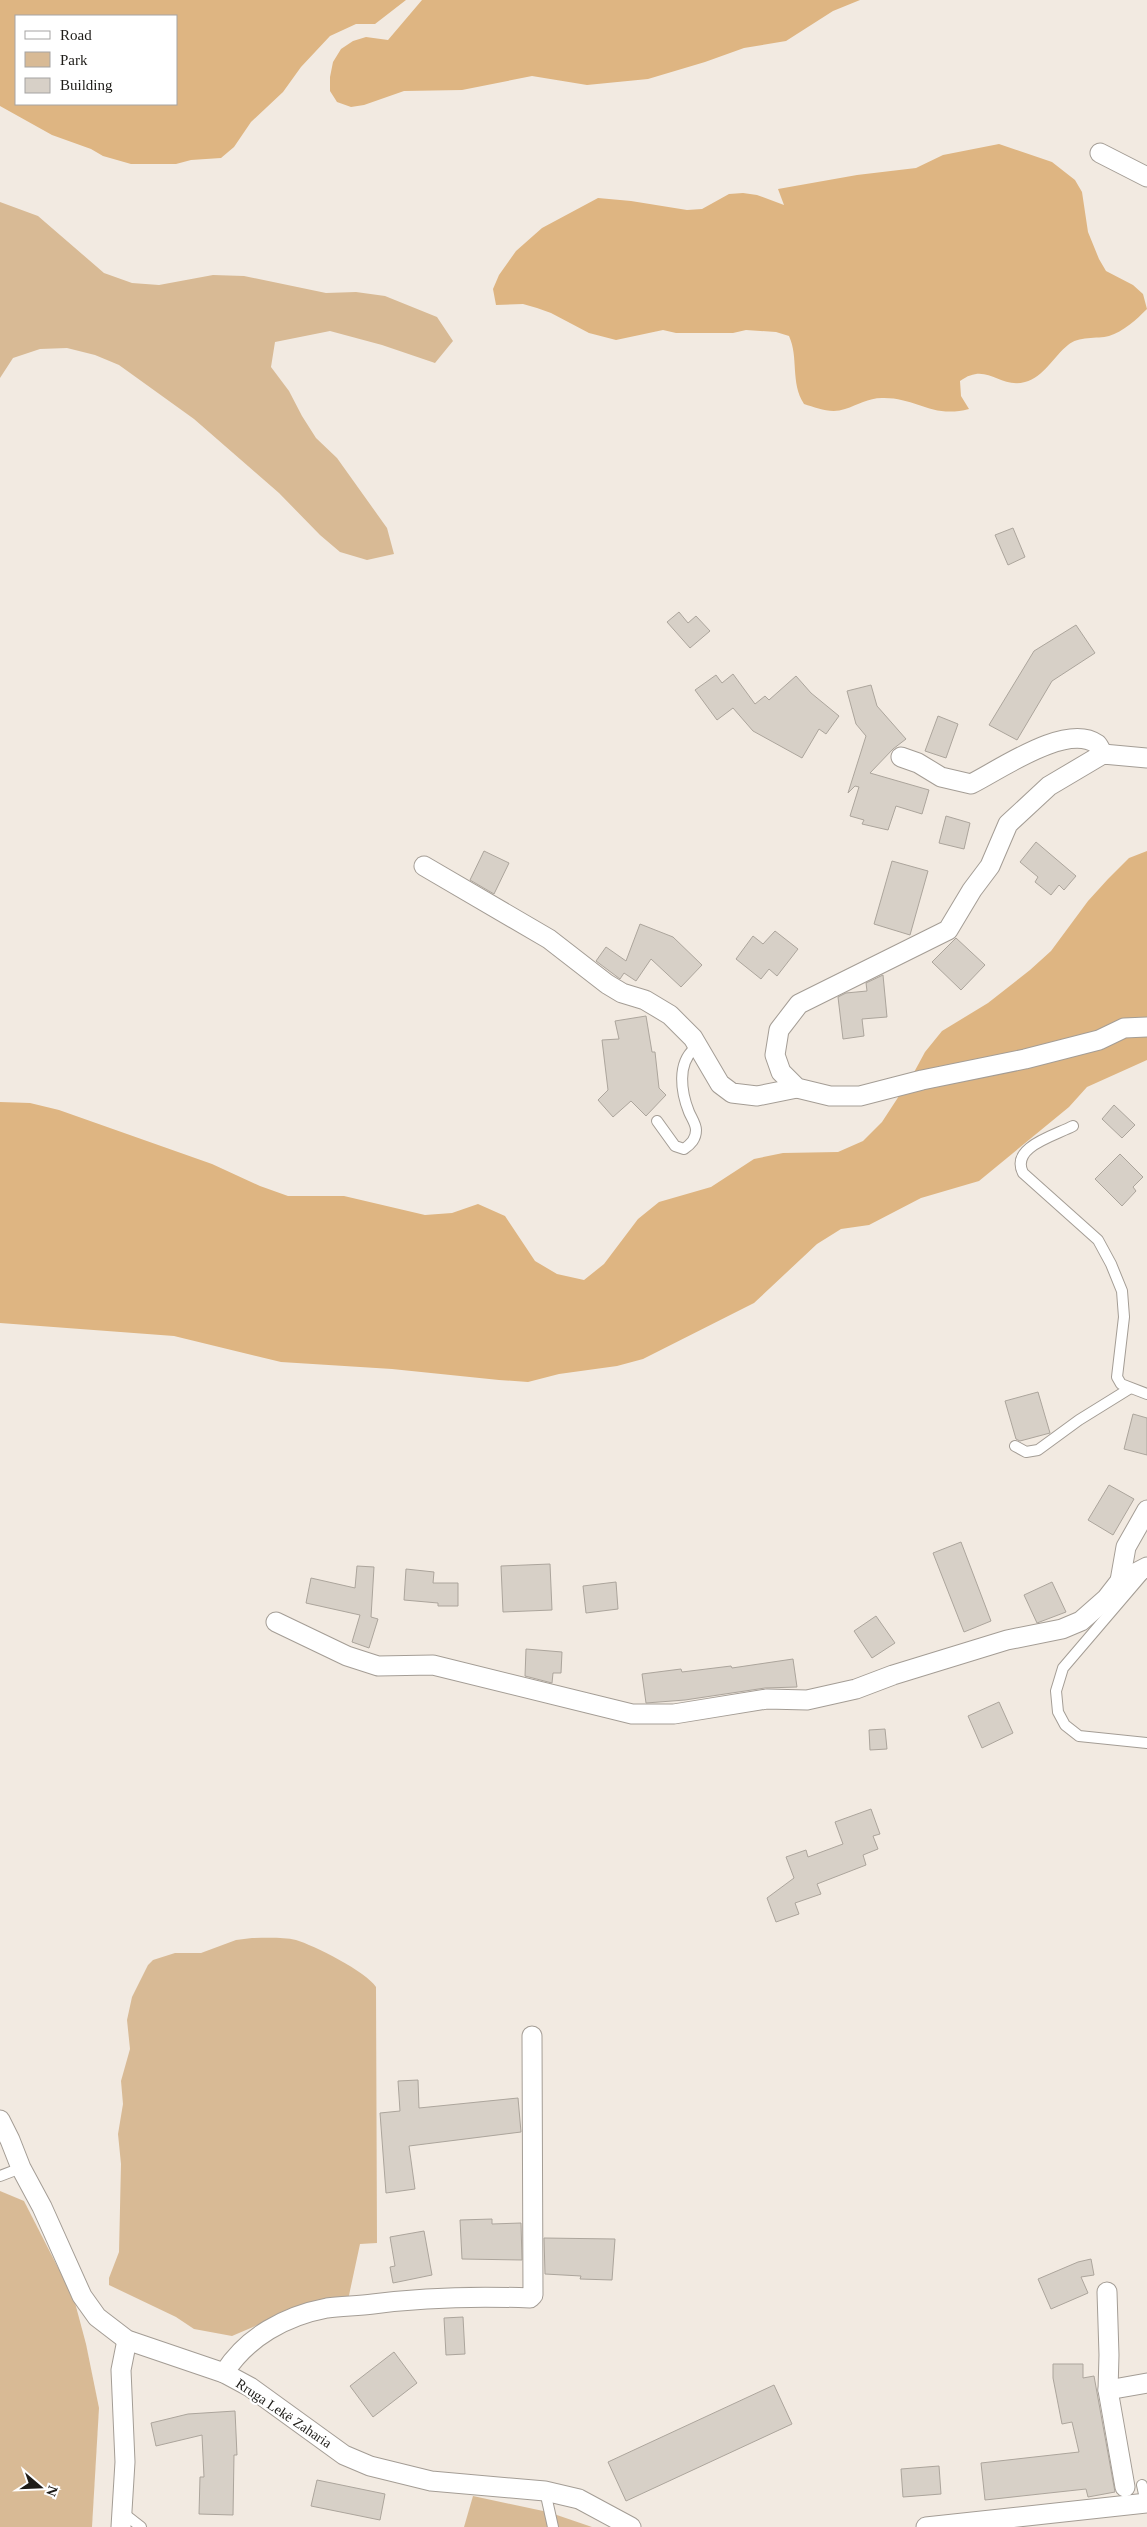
<svg xmlns="http://www.w3.org/2000/svg" width="1147" height="2527" font-family="'Times New Roman',serif">
<style>
.green{fill:#d8ba95}
.forest{fill:#deb582;fill-rule:evenodd}
.building{fill:#d7d0c7;stroke:#aca59c}
.lines{fill:none;stroke-linecap:round;stroke-linejoin:round}
.service-casing{stroke:#a49d95;stroke-width:12}
.minor-casing{stroke:#a49d95;stroke-width:21}
.service{stroke:#fff;stroke-width:10}
.minor{stroke:#fff;stroke-width:19}
.labels{text-anchor:middle;stroke-width:4.5;stroke-linejoin:round;paint-order:stroke}
.street-label{font-size:14px;fill:#1e1c18;stroke:#fff}
</style>
<rect width="100%" height="100%" fill="#f2eae1"/>
<!-- green -->
<g class="green">
<path d="M0,202l38,14 66,57 28,10 27,2 54,-10 31,1 82,17 30,-1 29,4 52,21 16,24 -18,22 -53,-18 -52,-14 -55,11 -4,25 18,24 13,25 14,22 21,20 50,70 7,26 -27,6 -27,-8 -20,-17 -41,-42 -85,-74 -75,-54 -24,-10 -28,-7 -27,1 -27,9 -13,20z"/>
<path d="M252,1938c14,0 31,-1 44,2 17,5 71,32 80,47l1,256 -17,1 -12,56 -58,11 -58,25 -38,-7 -18,-12 -67,-32v-7l10,-26 2,-88 -3,-30 5,-30 -2,-23 9,-32 -3,-29 5,-23 16,-32 5,-5 22,-7h26l35,-13z"/>
<path d="M0,2191l24,10 50,98 12,45 13,64 -7,119h-92z"/>
<path d="M473,2496l75,16 44,15h-128z"/>
</g>
<!-- forest -->
<g class="forest">
<path d="M0,0h406l-31,24h-19l-26,12 -29,31 -18,25 -32,30 -17,25 -13,11 -30,2 -15,4h-45l-28,-8 -12,-7 -39,-14 -52,-29zM16,16h160v88h-160z"/>
<path d="M422,0h438l-27,11 -47,30 -42,7 -39,14 -57,17 -61,6 -55,-9 -70,14 -58,1 -40,14 -13,2 -14,-5 -7,-11v-14l3,-15 8,-13 12,-8 13,-4 22,3z"/>
<path d="M999,144l53,18 23,18 7,12 6,40 11,27 7,12 27,14 10,9 4,15c-10,10 -24,23 -38,27 -12,3 -31,0 -41,9 -14,11 -24,32 -43,37 -26,7 -38,-21 -65,-1l1,15 8,13c-37,10 -53,-12 -87,-11 -14,0 -24,7 -37,11 -14,5 -28,-1 -41,-5 -14,-22 -5,-46 -15,-68l-13,-4 -30,-2 -13,3h-57l-13,-3 -47,10 -27,-7 -38,-20 -14,-5 -14,-4 -27,1 -3,-16 6,-14 17,-24 26,-23 56,-30 33,3 56,9 15,-1 27,-15 14,-1 14,2 27,10 -6,-16 79,-14 59,-7 27,-13z"/>
<path d="M1147,851v209l-60,27 -18,20 -90,74 -58,17 -52,27 -28,4 -24,15 -63,59 -111,56 -26,7 -58,8 -31,8 -29,-2 -107,-11 -111,-7 -107,-26 -174,-13v-221l30,1 29,7 153,54 48,22 28,10h56l81,19 27,-2 26,-9 27,12 30,45 22,13 27,6 20,-16 34,-45 21,-17 52,-15 43,-28 29,-6 55,-1 25,-11 19,-19 30,-46 13,-24 17,-21 46,-28 42,-33 21,-19 37,-50 20,-22 21,-21z"/>
</g>
<!-- building -->
<g class="building">
<path d="M1013,528l12,29 -17,8 -13,-30z"/>
<path d="M679,612l9,11 8,-7 14,15 -20,17 -23,-26z"/>
<path d="M1076,625l19,28 -43,28 -35,59 -28,-15 45,-74z"/>
<path d="M733,674l22,30 10,-8 4,4 27,-24 15,17 28,23 -13,18 -7,-5 -17,29 -49,-27 -20,-23 -16,12 -22,-30 21,-15 6,8z"/>
<path d="M871,685l6,21 29,33 -13,10 -23,24 59,17 -7,24 -26,-8 -8,24 -26,-6 2,-4 -14,-4 9,-29 -4,-1 -7,7 18,-57 -10,-12 -9,-33z"/>
<path d="M938,716l20,8 -12,34 -21,-7z"/>
<path d="M946,816l24,7 -6,26 -25,-6z"/>
<path d="M1036,842l40,34 -12,14 -5,-5 -8,10 -16,-13 3,-5 -18,-15z"/>
<path d="M484,851l25,12 -15,31 -24,-14z"/>
<path d="M892,861l36,10 -18,64 -36,-11z"/>
<path d="M640,924l33,13 29,28 -21,22 -30,-28 -15,22 -12,-8 -4,6 -24,-18 10,-14 20,14z"/>
<path d="M775,931l23,18 -21,27 -8,-7 -8,10 -25,-20 17,-23 10,8z"/>
<path d="M956,938l29,27 -24,25 -29,-28z"/>
<path d="M883,975l4,42 -25,2 2,17 -21,3 -5,-42 8,-4 21,-2 -1,-8z"/>
<path d="M646,1016l6,36h3l4,36 7,7 -20,21 -15,-15 -18,16 -15,-17 10,-10 -6,-50 17,-1 -4,-18z"/>
<path d="M1114,1105l21,20 -13,13 -20,-19z"/>
<path d="M1120,1154l23,23 -10,10 3,4 -14,15 -27,-27z"/>
<path d="M1038,1392l12,41 -30,8 -4,-2 -11,-38z"/>
<path d="M1133,1414l14,4v37l-23,-6z"/>
<path d="M1109,1485l25,14 -21,36 -25,-15z"/>
<path d="M961,1542l30,79 -27,11 -31,-79z"/>
<path d="M550,1564l2,46 -49,2 -2,-46z"/>
<path d="M357,1566l17,1 -3,50 7,2 -9,29 -17,-6 8,-27 -54,-12 5,-25 44,10z"/>
<path d="M406,1569l28,3 -1,11h25v23h-20v-3l-34,-3z"/>
<path d="M616,1582l2,27 -32,4 -3,-27z"/>
<path d="M1052,1582l14,30 -29,11 -13,-28z"/>
<path d="M876,1616l19,27 -23,15 -18,-27z"/>
<path d="M526,1649l36,3 -1,21h-8l-1,10 -27,-7z"/>
<path d="M793,1659l4,28 -32,1 -80,12 -39,3 -4,-29 39,-5 1,3 49,-6 1,2z"/>
<path d="M999,1702l14,31 -31,15 -14,-32z"/>
<path d="M885,1729l2,20 -17,1 -1,-20z"/>
<path d="M871,1809l9,25 -7,2 5,13 -15,6 3,10 -49,19 4,10 -26,9 4,11 -23,8 -9,-24 27,-20 -8,-21 20,-7 2,7 35,-13 -8,-22z"/>
<path d="M418,2080l1,28 99,-10 3,34 -112,14 6,43 -29,4 -6,-80 20,-2 -2,-30z"/>
<path d="M492,2219v5l29,-1 1,37 -60,-1 -2,-39z"/>
<path d="M424,2231l8,44 -39,8 -3,-16 5,-1 -5,-29z"/>
<path d="M544,2238l71,1 -3,41 -32,-1 1,-3 -36,-2z"/>
<path d="M1091,2259l3,16 -13,2 7,16 -37,16 -13,-30 40,-17z"/>
<path d="M463,2317l2,37 -19,1 -2,-37z"/>
<path d="M394,2352l23,31 -44,34 -23,-31z"/>
<path d="M1053,2364h30v14l11,-2 21,116 -27,5 -2,-8 -101,11 -4,-37 98,-11 -7,-30 -10,2 -9,-46z"/>
<path d="M774,2385l18,39 -166,77 -18,-39z"/>
<path d="M235,2411l2,44h-3l-1,60 -34,-1 1,-37h4l-2,-42 -46,11 -5,-23 37,-9z"/>
<path d="M939,2466l2,28 -38,3 -2,-28z"/>
<path d="M317,2480l68,14 -5,26 -69,-14z"/>
</g>
<g class="lines">
<defs>
<g id="service">
<path d="M657,1121l18,25 9,3c7,-5 12,-10 12,-19 0,-6 -5,-13 -7,-18 -8,-20 -12,-48 5,-63l7,1"/>
<path d="M1073,1126c-19,10 -63,21 -50,47l75,67 13,24 11,27 2,26 -7,60 4,7 26,10"/>
<path d="M1015,1446l11,6 12,-2 41,-30 50,-31"/>
<path d="M1145,1572l-82,96 -7,23 2,21 7,13 14,11 68,7"/>
<path d="M0,2176l21,-8"/>
<path d="M1142,2485l4,18"/>
<path d="M545,2491l8,36"/>
<path d="M123,2513l18,14"/>
</g>
<g id="minor">
<path d="M1100,153l47,24"/>
<path d="M901,757l17,6 23,14 30,7c27,-13 95,-62 126,-40 2,2 4,7 6,10"/>
<path d="M1147,758l-44,-4 -54,32 -41,38 -18,42 -18,24 -24,40 -149,74 -20,26 -4,25 6,17 16,16 33,8h30l62,-16 103,-21 74,-19 25,-12 23,-1"/>
<path d="M424,866l125,73 58,45 15,9 23,7 25,15 23,23 27,46 12,9 25,3 40,-8"/>
<path d="M1120,1581l6,-34 21,-37"/>
<path d="M276,1622l71,34 31,10 55,-1 199,49h42l93,-15 40,1 49,-11 37,-14 114,-35 55,-11 19,-8 25,-22 14,-18 27,-14"/>
<path d="M0,2120l10,20 11,28 21,39 40,89 15,21 30,23 97,33 26,14 94,68 26,11 61,15 114,10 34,8 52,28"/>
<path d="M1107,2292l2,63 -1,35 17,97"/>
<path d="M224,2373c23,-36 61,-57 103,-65 15,-2 31,-2 46,-4 52,-7 104,-8 157,-6l3,-3 -1,-259"/>
<path d="M1108,2390l39,-7"/>
<path d="M121,2527l4,-65 -4,-92 6,-30"/>
<path d="M926,2527l221,-24"/>
</g>
</defs>
<!-- service casing -->
<use href="#service" class="service-casing"/>
<!-- minor casing -->
<use href="#minor" class="minor-casing"/>
<!-- service -->
<use href="#service" class="service"/>
<!-- minor -->
<use href="#minor" class="minor"/>
</g>
<g class="labels">
<!-- street labels -->
<g class="street-label">
<text transform="translate(284 2413) rotate(34)" y="5">Rruga Lekë Zaharia</text>
</g>
</g>
<!-- legend -->
<rect x="15" y="15" width="162" height="90" fill="#ffffff" stroke="#a5a4a3"/>
<rect x="25" y="31" width="25" height="8" fill="#ffffff" stroke="#a5a4a3"/>
<text x="60" y="40" font-size="15" fill="#1e1c18">Road</text>
<rect x="25" y="52" width="25" height="15" fill="#d8ba95" stroke="#a5a4a3"/>
<text x="60" y="65" font-size="15" fill="#1e1c18">Park</text>
<rect x="25" y="78" width="25" height="15" fill="#d7d0c7" stroke="#a5a4a3"/>
<text x="60" y="90" font-size="15" fill="#1e1c18">Building</text>
<!-- north arrow -->
<g transform="translate(40 2487) rotate(109)" stroke="#ffffff" stroke-width="4" paint-order="stroke">
<path d="M0-4L9 19L0 12L-9 19Z" fill="#1e1c18"/>
<text y="-8" font-size="14" font-weight="bold" text-anchor="middle" fill="#1e1c18">N</text>
</g>
</svg>
